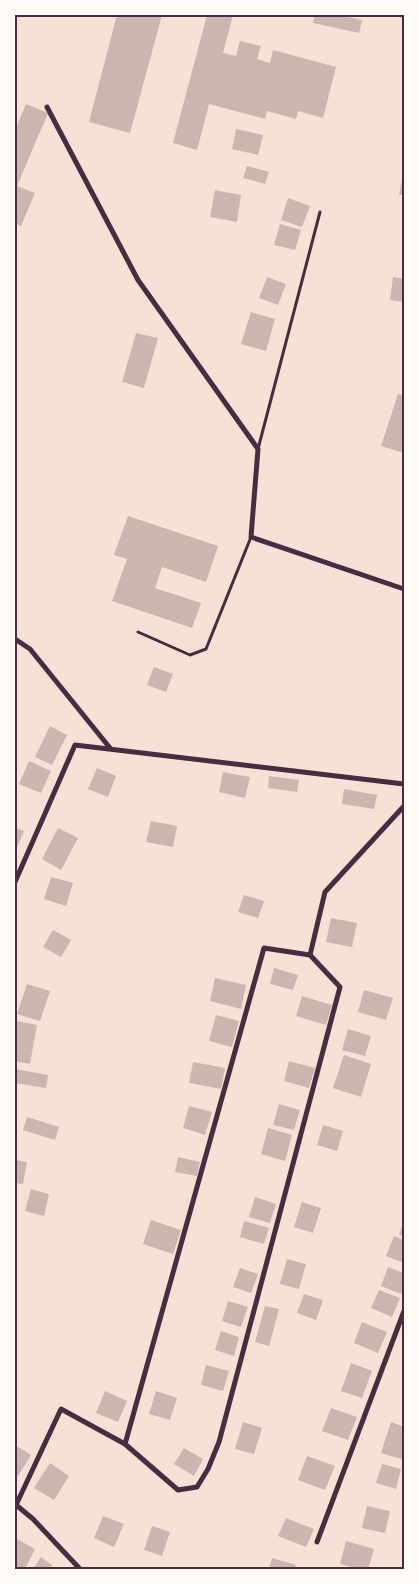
<svg xmlns="http://www.w3.org/2000/svg" width="419" height="1584" font-family="'Libre Baskerville',serif">
<style>
.building{fill:#ccb4b1}
.lines{fill:none;stroke-linecap:round;stroke-linejoin:round}
.service{stroke:#4a2c40;stroke-width:3}
.minor{stroke:#4a2c40;stroke-width:5}
.neatline{fill:none;stroke:#4a2c40;stroke-width:2}
</style>
<rect width="100%" height="100%" fill="#f7e1d7"/>
<!-- building -->
<g class="building">
<path d="M117,15h45l-32,118 -41,-11z"/>
<path d="M207,15h26l-10,38 13,3 4,-15 21,5 -4,13 13,4 3,-13 63,17 -13,51 -25,-7 -2,8 -29,-8 -2,8 -56,-15 -12,46 -24,-7z"/>
<path d="M315,15h23l24,5 -3,13 -46,-10z"/>
<path d="M26,104l22,9 -31,73 18,7 -14,33 -6,-3v-93z"/>
<path d="M236,129l27,6 -5,20 -26,-6z"/>
<path d="M247,166l22,6 -4,12 -22,-6z"/>
<path d="M403,173h1v22h-5z"/>
<path d="M215,190l26,5 -4,27 -27,-5z"/>
<path d="M288,198l22,8 -8,21 -21,-7z"/>
<path d="M280,224l21,6 -6,20 -21,-5z"/>
<path d="M267,277l19,7 -8,21 -19,-7z"/>
<path d="M393,277l11,2v23l-14,-2z"/>
<path d="M251,312l24,7 -9,32 -25,-7z"/>
<path d="M136,333l22,5 -14,50 -22,-6z"/>
<path d="M398,394l6,2v57l-23,-7z"/>
<path d="M128,516l90,30 -12,36 -44,-15 -7,21 46,15 -9,25 -80,-27 15,-42 -13,-4z"/>
<path d="M154,667l19,7 -7,18 -19,-7z"/>
<path d="M50,726l17,9 -15,30 -17,-8z"/>
<path d="M29,761l22,10 -10,22 -22,-9z"/>
<path d="M97,768l19,8 -8,21 -20,-8z"/>
<path d="M223,772l27,5 -5,21 -26,-6z"/>
<path d="M269,776l30,4 -2,12 -29,-4z"/>
<path d="M344,789l33,6 -3,14 -32,-5z"/>
<path d="M151,821l26,5 -4,21 -27,-5z"/>
<path d="M15,828l9,3 -9,21z"/>
<path d="M58,828l20,10 -17,32 -19,-11z"/>
<path d="M51,877l22,6 -7,23 -22,-7z"/>
<path d="M244,895l20,6 -6,17 -20,-6z"/>
<path d="M331,918l26,5 -5,24 -26,-5z"/>
<path d="M53,930l18,10 -10,17 -18,-10z"/>
<path d="M274,968l24,7 -5,15 -23,-6z"/>
<path d="M215,978l31,7 -5,24 -31,-8z"/>
<path d="M27,984l23,7 -10,30 -23,-7z"/>
<path d="M364,990l29,8 -7,22 -28,-8z"/>
<path d="M302,996l30,9 -6,20 -30,-9z"/>
<path d="M216,1015l23,6 -7,26 -23,-6z"/>
<path d="M16,1021l21,4 -7,39 -15,-3z"/>
<path d="M348,1029l23,7 -6,20 -23,-6z"/>
<path d="M344,1055l27,9 -10,33 -28,-9z"/>
<path d="M289,1061l26,7 -6,20 -25,-7z"/>
<path d="M193,1062l32,6 -4,21 -32,-6z"/>
<path d="M15,1069l33,6 -2,13 -31,-5z"/>
<path d="M279,1104l21,6 -6,20 -21,-5z"/>
<path d="M189,1106l23,6 -7,23 -22,-7z"/>
<path d="M27,1117l32,10 -4,13 -32,-10z"/>
<path d="M323,1125l20,6 -6,20 -20,-6z"/>
<path d="M268,1128l24,7 -7,26 -24,-7z"/>
<path d="M178,1157l22,5 -3,14 -22,-4z"/>
<path d="M15,1160l12,2 -4,22 -8,-1z"/>
<path d="M31,1189l18,5 -5,22 -19,-5z"/>
<path d="M255,1197l21,7 -6,19 -21,-6z"/>
<path d="M302,1202l19,6 -8,25 -19,-6z"/>
<path d="M151,1220l30,10 -8,24 -30,-10z"/>
<path d="M404,1220v16l-5,-1z"/>
<path d="M244,1221l25,7 -5,16 -24,-7z"/>
<path d="M394,1236l10,4v23l-18,-7z"/>
<path d="M287,1259l19,5 -7,25 -19,-5z"/>
<path d="M388,1267l16,6v13l-3,8 -20,-8z"/>
<path d="M240,1268l18,6 -7,19 -18,-6z"/>
<path d="M379,1290l21,8 -8,19 -21,-9z"/>
<path d="M304,1294l19,6 -7,20 -19,-7z"/>
<path d="M228,1301l20,6 -7,20 -19,-6z"/>
<path d="M265,1306l14,3 -10,37 -14,-4z"/>
<path d="M362,1322l25,10 -9,21 -24,-10z"/>
<path d="M221,1331l18,6 -5,19 -19,-6z"/>
<path d="M351,1363l21,8 -10,27 -21,-7z"/>
<path d="M206,1365l23,6 -6,20 -22,-6z"/>
<path d="M105,1391l22,10 -9,21 -22,-9z"/>
<path d="M156,1391l21,7 -7,22 -21,-6z"/>
<path d="M331,1408l26,9 -9,23 -26,-9z"/>
<path d="M243,1422l19,6 -8,26 -19,-5z"/>
<path d="M391,1422l13,5v33l-23,-7z"/>
<path d="M15,1445l16,10 -13,21 -3,-2z"/>
<path d="M184,1448l19,11 -9,17 -20,-12z"/>
<path d="M307,1456l28,10 -10,24 -27,-10z"/>
<path d="M50,1463l19,13 -15,24 -20,-12z"/>
<path d="M382,1464l19,5 -5,20 -20,-6z"/>
<path d="M367,1506l23,5 -5,22 -23,-5z"/>
<path d="M103,1516l21,8 -10,23 -20,-9z"/>
<path d="M286,1518l28,11 -8,18 -28,-11z"/>
<path d="M152,1526l18,6 -8,24 -18,-6z"/>
<path d="M15,1538l20,11 -10,20h-10z"/>
<path d="M346,1541l28,8 -6,20h-9l-19,-5z"/>
<path d="M41,1557l11,8 -2,4h-17z"/>
<path d="M272,1558l24,7 -2,4h-25z"/>
</g>
<g class="lines">
<!-- service -->
<g class="service">
<path d="M258,449l62,-237"/>
<path d="M138,632l52,23 16,-6 45,-112"/>
</g>
<!-- minor -->
<g class="minor">
<path d="M403,15h1"/>
<path d="M47,107l91,173 120,169 -7,88 153,52"/>
<path d="M15,639l15,10 80,99"/>
<path d="M15,882l60,-137 329,39"/>
<path d="M125,1444l139,-496 46,7"/>
<path d="M15,1504l18,15 47,50"/>
<path d="M16,1505l45,-96 64,35 53,46 19,-3 11,-18 11,-27 121,-455 -30,-32 15,-63 79,-86"/>
<path d="M317,1542l87,-231"/>
</g>
</g>
<!-- border -->
<rect width="419" height="1584" fill="none" stroke="#fffaf5" stroke-width="32"/>
<rect x="16" y="16" width="387" height="1552" class="neatline"/>
</svg>
